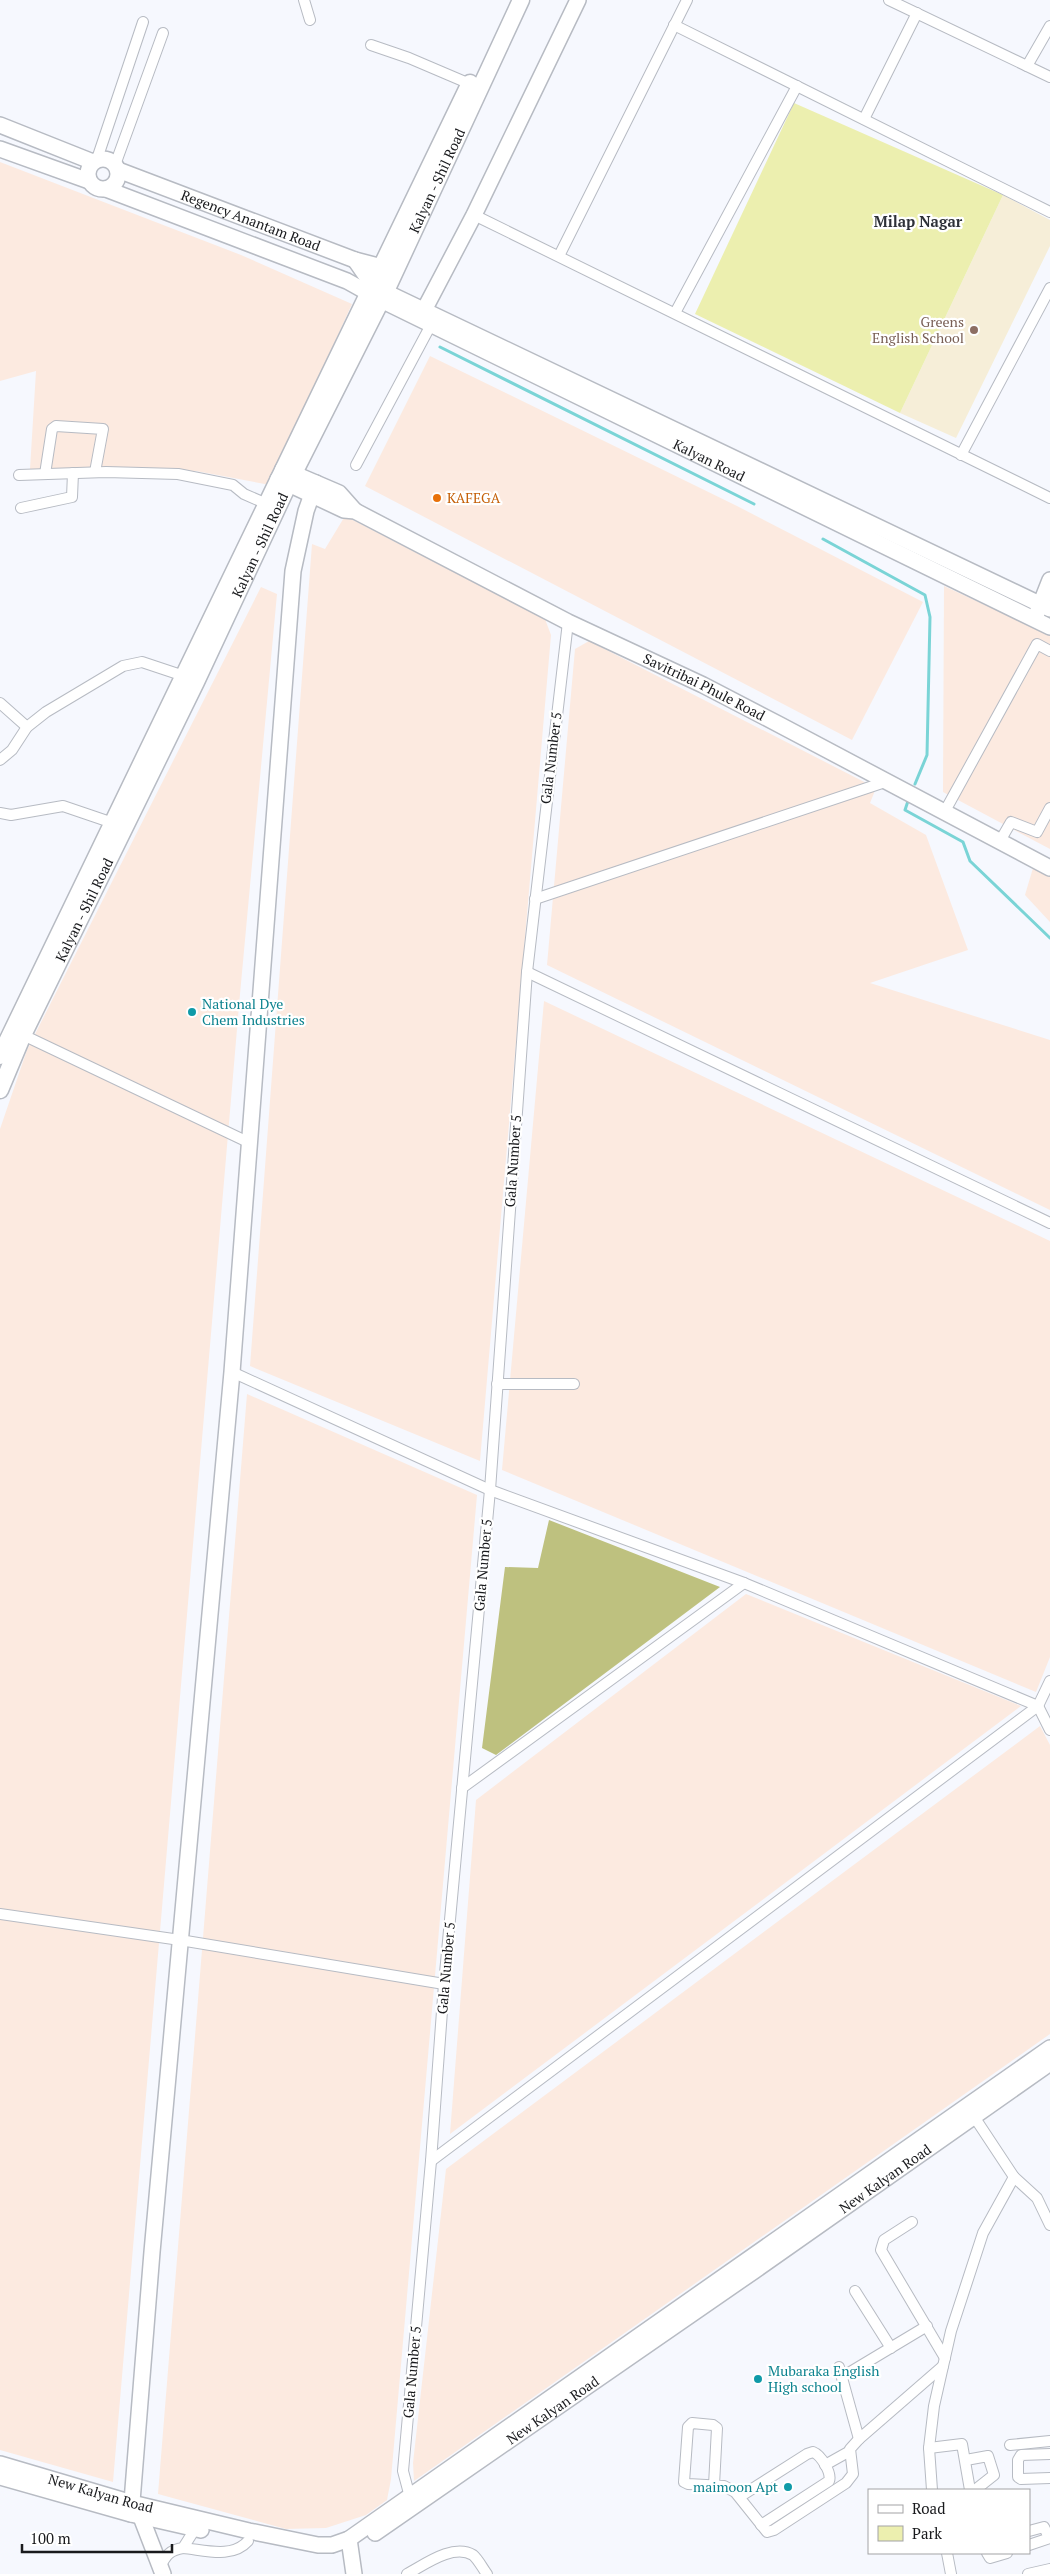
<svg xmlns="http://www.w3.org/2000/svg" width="1050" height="2574" font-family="'PT Serif',serif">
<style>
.industrial{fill:#fceae0}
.education{fill:#f6eed8}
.green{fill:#ecefaf}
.forest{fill:#bec17f}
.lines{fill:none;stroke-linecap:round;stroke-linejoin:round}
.stream{stroke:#7ad4d6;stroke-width:3}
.street-casing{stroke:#b7bbc3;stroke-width:12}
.secondary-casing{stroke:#b7bbc3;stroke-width:18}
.primary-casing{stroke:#b7bbc3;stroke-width:19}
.street{stroke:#fff;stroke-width:10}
.secondary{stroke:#fff;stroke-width:15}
.primary{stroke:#fff;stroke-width:16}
.education-dot{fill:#8d6e63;stroke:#fff;stroke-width:2}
.food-dot{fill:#e8710a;stroke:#fff;stroke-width:2}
.culture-dot{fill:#0f9aa8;stroke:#fff;stroke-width:2}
.labels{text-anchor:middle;stroke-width:4.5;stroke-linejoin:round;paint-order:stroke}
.street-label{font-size:14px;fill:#191a1d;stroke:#fff}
.education-label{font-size:14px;fill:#785e54;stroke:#fff;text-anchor:end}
.food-label{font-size:14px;fill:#c56008;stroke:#fff;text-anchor:start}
.culture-label{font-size:14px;fill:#0d838f;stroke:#fff;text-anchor:start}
.neighbourhood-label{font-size:15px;font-weight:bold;fill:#2d3037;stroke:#fff}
</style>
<rect width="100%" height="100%" fill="#f6f8fe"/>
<!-- industrial -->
<g class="industrial">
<path d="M0,162l241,93 111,49 -82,181 -74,-14 -166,-2 6,-98 -36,10z"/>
<path d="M430,356l307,150 186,96 -71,138 -487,-254z"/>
<path d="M345,516l200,103 6,16 -71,826 -230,-95 62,-822 13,5z"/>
<path d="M944,586l106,49v214l-107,-57z"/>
<path d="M261,587l16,7 -37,400 -127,1488 -113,-32v-1321l27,-79z"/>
<path d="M589,641l287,147 -6,15 56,32 42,115 -98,33 180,57v170l-503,-245 28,-316z"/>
<path d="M1033,868l17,9v45l-25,-27z"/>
<path d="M544,1001l506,240v416l-14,35 -534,-222z"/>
<path d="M247,1394l230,101 -86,984 -4,21 -21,15 -40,13 -40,1 -128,-35z"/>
<path d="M746,1594l275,112 -571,428 26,-334z"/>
<path d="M1040,1726l10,19v289l-636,447 -1,-18 33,-294z"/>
</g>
<!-- education -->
<path class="education" d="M1003,195l47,25v26l-94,192 -56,-25z"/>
<!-- green -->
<path class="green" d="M794,103l209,92 -103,218 -205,-99z"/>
<!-- forest -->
<path class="forest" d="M549,1520l171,67 -224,168 -14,-7 23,-181 33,1z"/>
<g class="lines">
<!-- stream -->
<g class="stream">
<path d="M440,347l314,157"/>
<path d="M823,539l102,56 5,22 -3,138 -12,29"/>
<path d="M908,801l-3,9 58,32 7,19 80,77"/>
</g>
<defs>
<g id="street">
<path d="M304,0l6,20"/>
<path d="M889,0l161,77"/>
<path d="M674,25l376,187"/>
<path d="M371,45l38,13 61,26"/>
<path d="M1027,66l23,-40"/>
<path d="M864,119l53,-106"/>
<path d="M97,159l46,-137"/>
<path d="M115,165l48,-132"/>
<path d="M474,215l576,283"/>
<path d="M559,256l128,-256"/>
<path d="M675,313l122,-227"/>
<path d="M961,455l89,-167"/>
<path d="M356,465l77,-144"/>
<path d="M45,474l7,-45 4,-3 47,3 -8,43"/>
<path d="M19,475l87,-3 72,2 55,11 11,9 23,10"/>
<path d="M21,508l51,-11 1,-24"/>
<path d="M0,703l27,24"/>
<path d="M0,760l12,-10 15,-23 19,-15 77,-46 19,-4 42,14"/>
<path d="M945,811l92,-167 13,7"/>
<path d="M0,813l11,2 52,-9 50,17"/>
<path d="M1000,841l11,-19 26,10 13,-24"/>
<path d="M535,899l353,-118"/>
<path d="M527,972l523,251"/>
<path d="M23,1035l227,108"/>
<path d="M232,1372l258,118 254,93 294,123 12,24"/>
<path d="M497,1384h77"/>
<path d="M462,1788l282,-205"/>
<path d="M0,1914l180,26 264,44"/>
<path d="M431,2161l607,-455 12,-25"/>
<path d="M1014,2177l23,21 13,27"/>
<path d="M912,2222l-28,18 -3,10 64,108"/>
<path d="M855,2291l36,57"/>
<path d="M839,2367l20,72 84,-73"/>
<path d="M842,2377l85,-51"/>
<path d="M1010,2445l40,-4"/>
<path d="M929,2448l33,-4 8,46"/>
<path d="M1050,2454l-29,1 -3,5v17l3,2 29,-1"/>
<path d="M966,2460l22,-4 6,19 -19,15"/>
<path d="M825,2465l25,-14"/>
<path d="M714,2485l3,-57 -4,-3 -21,-2 -4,4 -4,55 4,2 36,2 11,6 32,40 7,-2 72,-47 7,-9 -3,-25 9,-10"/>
<path d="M932,2490l-3,-42 5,-42 17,-75 32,-98 31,-56 -43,-65"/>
<path d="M741,2496l66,-42 6,-2c8,3 19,21 16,29l-68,44"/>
<path d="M411,2501l-8,-30 28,-310 13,-177 46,-494 37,-518 41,-350"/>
<path d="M1029,2531l15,-4 5,11"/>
<path d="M1029,2545l21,-7"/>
<path d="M183,2548c22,2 49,11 65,-7"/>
<path d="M947,2553l4,21"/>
<path d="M987,2553l3,5 17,-5"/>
<path d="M160,2567c6,-12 10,-17 23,-19l12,-19"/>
<path d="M407,2574c17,-9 46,-31 66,-19 5,4 10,14 14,19"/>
<path d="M1028,2574l22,-5"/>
</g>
<g id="secondary">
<path d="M0,125l93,37"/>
<path d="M0,149l89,32"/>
<circle cx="103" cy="174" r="15"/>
<path id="s1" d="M118,170l237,90 27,7"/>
<path id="s2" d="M106,189l241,92 34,19 669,327"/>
<path d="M355,260l18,26 677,323"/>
<path d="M421,316l53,-101 104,-215"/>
<path d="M283,469l56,24 16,18"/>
<path id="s3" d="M278,479l66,31 11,1 213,111 135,63 77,40 270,143"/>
<path d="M1037,613l13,-33"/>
<path id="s4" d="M0,2464l132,39 117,28 69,14h14l17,-6 701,-491"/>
<path d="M0,2477l131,37 70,16"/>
<path d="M131,2514l21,-262 80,-880 61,-801 13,-60 10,-28"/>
<path d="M141,2517l22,57"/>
<path id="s5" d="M375,2533l379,-262 296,-208"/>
<path d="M349,2539l5,35"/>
</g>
<g id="primary">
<path d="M0,1056l470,-973"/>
<path id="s6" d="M0,1090l23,-55 173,-353 93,-199 97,-192 135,-291"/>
</g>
</defs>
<!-- street casing -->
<use href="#street" class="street-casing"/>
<!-- secondary casing -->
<use href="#secondary" class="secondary-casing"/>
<!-- primary casing -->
<use href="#primary" class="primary-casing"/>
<!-- street -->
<use href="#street" class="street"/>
<!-- secondary -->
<use href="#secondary" class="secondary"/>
<!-- primary -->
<use href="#primary" class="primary"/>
</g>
<!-- markers -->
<circle class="education-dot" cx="974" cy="330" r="5"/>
<circle class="food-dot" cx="437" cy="498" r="5"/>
<g class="culture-dot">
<circle cx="192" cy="1012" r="5"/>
<circle cx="758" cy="2379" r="5"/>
<circle cx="788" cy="2487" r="5"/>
</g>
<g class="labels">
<!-- street labels -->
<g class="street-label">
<text dy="5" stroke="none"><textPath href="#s6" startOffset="1009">Kalyan - Shil Road</textPath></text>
<text dy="5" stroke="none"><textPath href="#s1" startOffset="142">Regency Anantam Road</textPath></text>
<text dy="5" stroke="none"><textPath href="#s2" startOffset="662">Kalyan Road</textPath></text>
<text dy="5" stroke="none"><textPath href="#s6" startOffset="604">Kalyan - Shil Road</textPath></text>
<text dy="5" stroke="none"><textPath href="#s3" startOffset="475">Savitribai Phule Road</textPath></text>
<text transform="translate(551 758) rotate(-83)" y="5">Gala Number 5</text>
<text dy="5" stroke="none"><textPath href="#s6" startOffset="199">Kalyan - Shil Road</textPath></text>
<text transform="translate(513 1161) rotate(-86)" y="5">Gala Number 5</text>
<text transform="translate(483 1565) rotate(-85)" y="5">Gala Number 5</text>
<text transform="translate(446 1968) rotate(-85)" y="5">Gala Number 5</text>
<text dy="5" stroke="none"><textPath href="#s5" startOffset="621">New Kalyan Road</textPath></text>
<text transform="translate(412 2372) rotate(-85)" y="5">Gala Number 5</text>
<text dy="5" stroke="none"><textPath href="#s5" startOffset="216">New Kalyan Road</textPath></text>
<text dy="5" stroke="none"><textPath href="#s4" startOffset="105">New Kalyan Road</textPath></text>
</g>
<!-- education labels -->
<g class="education-label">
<text x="964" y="327">Greens<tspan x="964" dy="16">English School</tspan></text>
</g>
<!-- food labels -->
<g class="food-label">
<text x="447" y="503">KAFEGA</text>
</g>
<!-- culture labels -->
<g class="culture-label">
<text x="202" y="1009">National Dye<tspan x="202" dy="16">Chem Industries</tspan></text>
<text x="768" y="2376">Mubaraka English<tspan x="768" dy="16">High school</tspan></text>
<text x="778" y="2492" text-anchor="end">maimoon Apt</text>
</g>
<!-- neighbourhood labels -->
<g class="neighbourhood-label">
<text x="918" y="227">Milap Nagar</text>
</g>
</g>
<!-- legend -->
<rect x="868" y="2489" width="162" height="65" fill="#ffffff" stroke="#a3a3a5"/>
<rect x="878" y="2505" width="25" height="8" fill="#ffffff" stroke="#a3a3a5"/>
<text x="912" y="2514" font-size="15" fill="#191a1d">Road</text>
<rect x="878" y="2526" width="25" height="15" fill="#ecefaf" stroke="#a3a3a5"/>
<text x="912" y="2539" font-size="15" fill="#191a1d">Park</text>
<!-- scale -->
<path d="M22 2544v8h150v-8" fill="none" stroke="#191a1d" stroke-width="2.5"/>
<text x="30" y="2544" font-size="15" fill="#191a1d" stroke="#ffffff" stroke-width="4" paint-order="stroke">100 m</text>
</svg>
